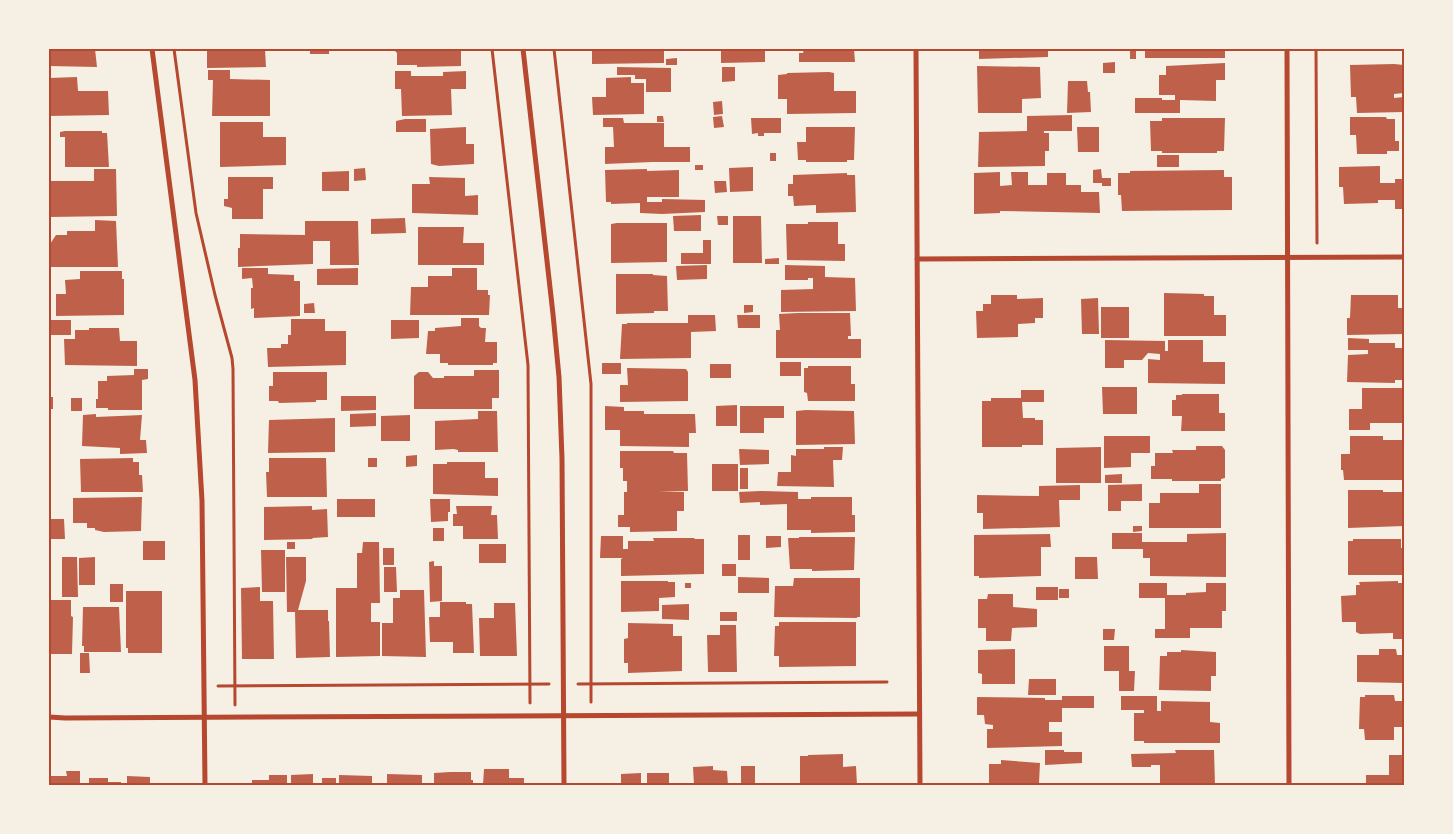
<svg xmlns="http://www.w3.org/2000/svg" width="1453" height="834" font-family="'Crimson Pro',serif">
<style>
.building{fill:#bf614a}
.lines{fill:none;stroke-linecap:round;stroke-linejoin:round}
.path{stroke:#b5482f;stroke-width:3}
.minor{stroke:#b5482f;stroke-width:5}
.neatline{fill:none;stroke:#b5482f;stroke-width:2}
</style>
<rect width="100%" height="100%" fill="#f6efe4"/>
<!-- building -->
<g class="building">
<path d="M49,49h46l2,18 -48,-1z"/>
<path d="M214,49h51l1,18 -59,1v-18z"/>
<rect x="310" y="49" width="19" height="5"/>
<path d="M393,49h68v17l-44,1v-2h-20v-12z"/>
<path d="M592,49h72v14l-72,1z"/>
<path d="M721,49h44v13l-44,1z"/>
<path d="M804,49h50l1,13h-56v-9h4z"/>
<path d="M979,49h69v8l-69,2z"/>
<rect x="1145" y="49" width="80" height="9"/>
<path d="M1136,50v9h-6v-8z"/>
<path d="M677,58v7h-11v-6z"/>
<path d="M1115,62v11h-12v-10z"/>
<path d="M1225,63v17h-9v21l-36,-1v13h-45v-15h27v2h13v-5h-16v-20h7v-9z"/>
<path d="M1394,64l10,1v28l-10,1v4l10,-1v15l-47,1 -1,-16h-5l-1,-32z"/>
<path d="M977,66l63,1 1,31 -19,1v14h-44z"/>
<path d="M617,67l54,1v24h-25v-13h-11v-4h-18z"/>
<path d="M722,67h13v14l-13,1z"/>
<path d="M208,70h22v9l40,1v36h-58l1,-36h-5z"/>
<path d="M395,71h16v5h32v-4l23,-1v18h-15l1,26 -50,1 -1,-27h-6z"/>
<path d="M829,72l5,1v18h22v22l-69,1v-15h-9v-24l9,-1v-1z"/>
<path d="M77,77l1,14h30l1,24 -60,1v-38z"/>
<path d="M631,77v6h13v31l-51,1 -1,-18h14v-19z"/>
<path d="M1068,81h19l1,11h2l1,20 -24,1z"/>
<path d="M722,101l1,13 -9,1 -1,-13z"/>
<path d="M1072,115v16h-28v2h5v18h-4v15l-67,1 1,-35 48,-1v-15z"/>
<path d="M657,116h6l1,6h-7z"/>
<path d="M722,116l2,11 -10,1 -1,-11z"/>
<path d="M1350,117h36l1,2h8v22h4v10h-12v3h-30l-1,-19h-6z"/>
<path d="M603,118h20l1,5h40v24h26v15h-38l-47,2v-17h9l-1,-20h-10z"/>
<path d="M751,118h30v15h-17v3h-6v-3l-6,1z"/>
<path d="M1162,118h63l-1,33h-7v2h-55v-2h-11l-1,-30h12z"/>
<path d="M405,119h21v13h-30v-11z"/>
<path d="M220,122h43v15h23v28l-66,2z"/>
<path d="M466,127v17h8v20l-35,2 -8,-2 -1,-35z"/>
<path d="M806,127h49l-1,33h-7v2h-41v-2h-8l-1,-18h9z"/>
<path d="M1077,127h22v25h-21z"/>
<path d="M65,131h37v2h5l2,34h-44v-30h-5v-5z"/>
<rect x="770" y="153" width="6" height="8"/>
<rect x="1157" y="155" width="22" height="12"/>
<rect x="695" y="165" width="8" height="5"/>
<path d="M1380,166v17h15v-4h9v30h-9v-9h-17v3l-34,1 -1,-17h-4v-20z"/>
<path d="M753,167v24l-23,1 -1,-24z"/>
<path d="M365,168l1,12 -12,1v-12z"/>
<path d="M94,169h22l1,47 -68,1v-36h45z"/>
<path d="M647,169v2l32,-1v27h-32v5h15v-3l43,1v12l-43,2 -22,-1v-10l-29,1v-2h-5l-1,-32z"/>
<path d="M1101,169l1,9h9v8h-9v-3h-9v-13z"/>
<path d="M1224,170v7h8v33l-110,1 -1,-16h-3v-22h12v-2z"/>
<path d="M349,171v20h-27v-19z"/>
<path d="M1000,172v14l12,-1 -1,-13h17v13h19v-12h19v12h15v7h18l1,21 -100,-2v2l-26,1v-41z"/>
<path d="M847,173v2h8l1,37 -40,1v-8l-22,1 -1,-10h-5v-12h5v-9z"/>
<path d="M228,177h45v12h-10v30h-31v-11l-8,-2v-7h4z"/>
<path d="M429,177l36,1v18l13,-1v20l-66,-2v-29h18z"/>
<path d="M714,181h12l1,11 -12,1z"/>
<path d="M701,215v16h-27l-1,-15z"/>
<path d="M717,216h11v9h-10z"/>
<path d="M733,216h28l1,47h-29z"/>
<path d="M405,218l1,15 -35,1v-15z"/>
<path d="M95,220l21,1 2,46h-69l1,-23 6,-9h11v-4h28z"/>
<path d="M305,221h53l1,44h-29v-24h-17v23l-75,3v-19h2v-14l65,1z"/>
<path d="M808,222h30v22h7v17l-58,-1 -1,-36h22z"/>
<path d="M617,223h50v39l-56,1v-39z"/>
<path d="M418,227h46l-1,16h21v22h-66z"/>
<path d="M703,240h8v24h-30v-11h22z"/>
<path d="M779,258v6h-14v-5z"/>
<path d="M707,265v14l-30,1 -1,-14z"/>
<path d="M785,265l40,1v11l30,1 1,33 -75,1v-22l32,-1v-11h-5v2h-23z"/>
<path d="M242,268h26v6l26,1v6h6v35l-46,2v-10l-3,1v-21h2l-1,-10 -10,1z"/>
<path d="M358,268v17h-41v-16z"/>
<path d="M452,268h25v22h11v5h2l-1,20h-79l1,-28h17v-11h24z"/>
<path d="M80,271h42v8h2v36l-68,1v-22h10l-1,-14 15,-1z"/>
<path d="M616,274h37v1l14,1 1,35h-14v2l-38,1z"/>
<path d="M1164,293l40,1v2h10v19h12v21h-62z"/>
<path d="M991,295h26v4l26,-1v20h-8v5l-17,1v13l-41,1 -1,-27h7v-7h8z"/>
<path d="M1351,295h47v13h6v26l-57,1v-17h3z"/>
<path d="M1098,298l1,36h-17l-1,-35z"/>
<path d="M314,303l1,10h-11v-9z"/>
<path d="M744,305h9v7l-9,1z"/>
<rect x="1101" y="307" width="28" height="31"/>
<path d="M798,313h52l1,23h-3v3h13v19h-85v-28h4l-1,-16z"/>
<path d="M688,315h27l1,16 -25,1v26l-71,1 2,-35h5v-1h61z"/>
<path d="M737,315h23v13h-22z"/>
<path d="M461,318h18v8l2,2h5l-1,14h12v21h-4v2h-45v-2h-8v-9h-14l2,-23h7v-3l26,-2z"/>
<path d="M291,319h34v12h21v34l-78,2 -1,-19h14v-4h7v-9h3z"/>
<rect x="49" y="320" width="22" height="15"/>
<path d="M391,320h28v18l-28,1z"/>
<path d="M89,328h30l1,13h17v25l-72,-1 -1,-26h11v-9h14z"/>
<path d="M1348,338l21,1v4h26v5h9v32h-9v3l-48,-1 1,-27 20,-1v-4h-20z"/>
<path d="M1105,340l60,1v10h3v-11h35v22h22v22l-77,-1v-24l12,1v-6l-12,-1 -6,7h-18v8h-19z"/>
<rect x="780" y="362" width="21" height="14"/>
<rect x="602" y="363" width="19" height="11"/>
<rect x="710" y="364" width="21" height="14"/>
<path d="M808,366h43v18h4v17h-47l-1,-8 -3,-1v-24h4z"/>
<path d="M627,368l59,1 2,3v29l-68,1v-17h8z"/>
<path d="M134,369h14v10l-6,1v30h-34v-2h-12v-9h2v-18h9v-5l27,-1z"/>
<path d="M474,370h25v28h-7v11h-78v-33l5,-4h9l5,6h11v-2h30z"/>
<path d="M273,372h54v28h-11v2l-37,1 -1,-2h-9v-15h4z"/>
<path d="M1102,387h35v27h-34z"/>
<path d="M1362,388h42v35h-34v7h-21v-21h13z"/>
<path d="M1021,390h23v12h-22l1,16h12v2h8v25h-21v2h-40v-46h9v-3h30z"/>
<path d="M1182,394h37v19h6v18h-44l1,-15h-10v-16h4v-5h6z"/>
<path d="M341,396h35v14l-35,1z"/>
<rect x="49" y="397" width="4" height="12"/>
<rect x="71" y="398" width="11" height="13"/>
<path d="M737,405v21h-21v-20z"/>
<path d="M605,406l19,1v4h20v3h51l1,19h-7v14l-69,-1v-16h-15z"/>
<path d="M740,406h44v12h-20v15h-24z"/>
<path d="M806,410l48,1 1,33 -59,1v-34z"/>
<path d="M478,411h19l1,41h-40v-2l-4,-1 -19,1v-29l43,-2z"/>
<path d="M376,413v13l-26,1v-13z"/>
<path d="M96,414v3l46,-2 -2,25h6l1,13 -27,1v-6l-38,-2 1,-31z"/>
<path d="M410,415v26h-29v-25z"/>
<path d="M335,418v34l-67,1 1,-33z"/>
<path d="M1104,436h46v17h-19v14l-27,1z"/>
<path d="M1350,436h33v4h21v40h-60l-1,-10h-2v-16h9z"/>
<path d="M1196,446h26l3,4v28l-4,1v2h-49v-2h-21v-13h4v-13h18l-1,-3h24z"/>
<path d="M824,447h19l-1,13h-9l1,27 -57,-1 1,-14h13v-17l5,1v-7h28z"/>
<path d="M1101,447v36h-45v-35z"/>
<path d="M739,449l30,1v14l-29,1z"/>
<path d="M620,451h53l1,2h13l1,38h-29l25,1v19h-7v20l-47,1v-5h-12v-12h6v-23h3v-11h-4v-13h-3z"/>
<path d="M417,455v11l-11,1v-11z"/>
<path d="M133,458v4h6v13h3l1,17h-62l-1,-33z"/>
<path d="M269,458h57l1,39h-60l-1,-25h3z"/>
<rect x="368" y="458" width="9" height="9"/>
<path d="M447,462h38v16h13v18l-65,-2v-30h14z"/>
<rect x="712" y="464" width="26" height="27"/>
<rect x="740" y="468" width="8" height="21"/>
<path d="M1122,474v9h-17v-8z"/>
<path d="M1142,484v17h-21v10h-13v-26z"/>
<path d="M1199,484h22v44h-72v-25h11v-10h39z"/>
<path d="M1080,485v15h-21l1,27 -77,2v-16h-6v-18l62,1v-10z"/>
<path d="M1348,490h35v2h21v34l-56,2z"/>
<path d="M760,491l38,1v7h13v-2h41v18h3v17l-44,1v-3h-24v-26l-27,1v-3l-20,1 -1,-11z"/>
<path d="M142,497l-1,34 -37,1 -9,-2v-2h-8v-5h-14v-25z"/>
<rect x="337" y="499" width="38" height="18"/>
<path d="M430,499h20v13h-2v9l-17,1z"/>
<path d="M312,506v4l15,-1 1,28 -16,1 1,1 -49,1v-33z"/>
<path d="M456,506h36l-1,9h6l1,24h-35v-13h-10v-12h4z"/>
<path d="M49,519h15l1,20h-16z"/>
<path d="M1133,526h9v5l-9,1z"/>
<rect x="433" y="528" width="11" height="13"/>
<path d="M1112,533h30v9h45v-8l39,-1v44l-76,-1v-18h-7v-9h-31z"/>
<path d="M1050,534l1,13h-10v29l-62,2v-2h-5v-41z"/>
<rect x="738" y="535" width="12" height="25"/>
<path d="M601,536h22v13h5v-8h26l-1,-3h41l1,1h9v35l-83,2v-17l2,-1h-23z"/>
<path d="M766,536h15v11l-15,1z"/>
<path d="M799,537h56l-1,33 -42,1v-2h-22l-2,-31h11z"/>
<path d="M1353,539h48v9h3v27h-56v-34h5z"/>
<rect x="143" y="541" width="22" height="19"/>
<rect x="287" y="542" width="8" height="7"/>
<path d="M363,542h16l1,61h-9v19h9v34l-44,1v-69h21v-35h5z"/>
<rect x="479" y="544" width="27" height="19"/>
<rect x="383" y="548" width="11" height="17"/>
<path d="M261,550h24v42h-23z"/>
<path d="M62,557h15l1,40h-16z"/>
<path d="M95,557v28h-16v-27z"/>
<path d="M286,557h20v24l-8,29h30v11h1l1,36 -34,1 -1,-46h-8z"/>
<path d="M1075,557h22l1,22h-23z"/>
<path d="M434,561v5h8v35l-12,1 -1,-40z"/>
<rect x="722" y="564" width="14" height="12"/>
<path d="M384,567h12l1,25h-13z"/>
<path d="M738,577l31,1v15h-31z"/>
<path d="M794,578h66v39h-3v1l-83,-1 1,-31h18z"/>
<path d="M621,581h47v1h7v15l-16,1v13l-38,1z"/>
<path d="M1398,581v2h6v56h-11v-6l-33,1 -4,-2v-10h-14l-1,-26 15,-1v-10h4l-1,-3z"/>
<rect x="685" y="583" width="6" height="5"/>
<path d="M1139,583h28v12h19v-2l20,-1v-9h20v28h-4v17h-32v10h-35v-9h10v-31h-26z"/>
<rect x="110" y="584" width="13" height="18"/>
<path d="M260,587v14h13l1,58h-32l-1,-71z"/>
<rect x="1036" y="587" width="22" height="13"/>
<rect x="1059" y="589" width="10" height="9"/>
<path d="M400,590h24l2,67 -44,-1v-33h11v-25h7z"/>
<path d="M126,591h36v62h-34v-5h-2z"/>
<path d="M988,594h25v13l24,2v18l-25,1 -1,13h-25v-13h-8v-29h9z"/>
<path d="M49,600h22v16l2,1 -1,37h-23z"/>
<path d="M440,602h26v2h6l2,49h-21v-11h-23l-1,-25h11z"/>
<path d="M494,603h21l2,53h-37l-1,-38h15z"/>
<path d="M689,604v16l-27,-1v-14z"/>
<path d="M83,607h36l2,45h-37v-6h-2z"/>
<rect x="720" y="612" width="17" height="9"/>
<path d="M779,622h77v44l-77,1v-11h-5l1,-30h4z"/>
<path d="M628,623l45,1v12h9v35l-54,2v-10h-4v-24l4,-1z"/>
<path d="M720,625h16l1,47h-29l-1,-37h13z"/>
<path d="M1103,629h12l-1,11h-11z"/>
<path d="M1104,646h25v25h6l-1,20h-15v-20h-15z"/>
<path d="M1015,649v35h-33v-10l-4,-1v-23z"/>
<path d="M1379,649h17l1,6h7v28l-47,-1v-27h22z"/>
<path d="M1181,650l35,2v24h-5v15l-52,-1 1,-34h7v-4h14z"/>
<path d="M80,653h9l1,20h-10z"/>
<path d="M1029,679h27v16h-28z"/>
<path d="M1365,695h29l1,6h9v26h-10v13h-29l-1,-11h-5l1,-32h5z"/>
<path d="M1062,696h32v12h-32v14h-13v10h13v14l-75,2v-19h6v-4l-8,-1 -1,-9h-7v-18l68,1v2h17z"/>
<path d="M1121,696h36v15h-8h12v-10l49,1v20l10,1v20h-76v-2h-10v-28h10v-3h-23z"/>
<path d="M1045,750h19v2h18v11l-37,2z"/>
<path d="M1175,750h39l1,35h-55v-20h-9v2h-19l-1,-13 45,-1z"/>
<path d="M843,754v13l13,-1 1,19h-57v-29h8v-1z"/>
<path d="M1389,755h15v30h-38v-10h23z"/>
<path d="M1001,760l39,3 -1,20h12v2h-55v-2h-7v-19h12z"/>
<path d="M713,766v4l14,1 1,14h-34l-1,-18z"/>
<rect x="741" y="766" width="14" height="19"/>
<path d="M484,769h25v9h15v7h-41z"/>
<path d="M66,771h14v14h-31v-9h18z"/>
<path d="M450,772h21v8h2v5h-39v-12z"/>
<path d="M641,773v12h-20v-11z"/>
<rect x="647" y="773" width="22" height="12"/>
<path d="M313,774v11h-22v-10z"/>
<path d="M387,774l35,1v10h-35z"/>
<path d="M269,775h18v10h-35v-5h17z"/>
<path d="M339,775l33,1v9h-33z"/>
<path d="M127,776l23,1v6l9,1v1h-32z"/>
<path d="M89,778h19v4h13v3h-32z"/>
<rect x="322" y="778" width="14" height="7"/>
</g>
<g class="lines">
<!-- path -->
<g class="path">
<path d="M174,49l22,164 19,82 17,63 1,11 2,336"/>
<path d="M492,49l36,316 2,338"/>
<path d="M554,49l37,335v318"/>
<path d="M1316,49l1,194"/>
<path d="M578,684l309,-2"/>
<path d="M218,686l331,-2"/>
</g>
<!-- minor -->
<g class="minor">
<path d="M152,49l43,331 7,121 3,284"/>
<path d="M523,49l30,265 6,63 3,82 2,326"/>
<path d="M916,49l4,736"/>
<path d="M1287,49l2,736"/>
<path d="M917,259l487,-2"/>
<path d="M49,717l16,1 854,-4"/>
</g>
</g>
<!-- border -->
<rect width="1453" height="834" fill="none" stroke="#f6efe4" stroke-width="100"/>
<rect x="50" y="50" width="1353" height="734" class="neatline"/>
</svg>
